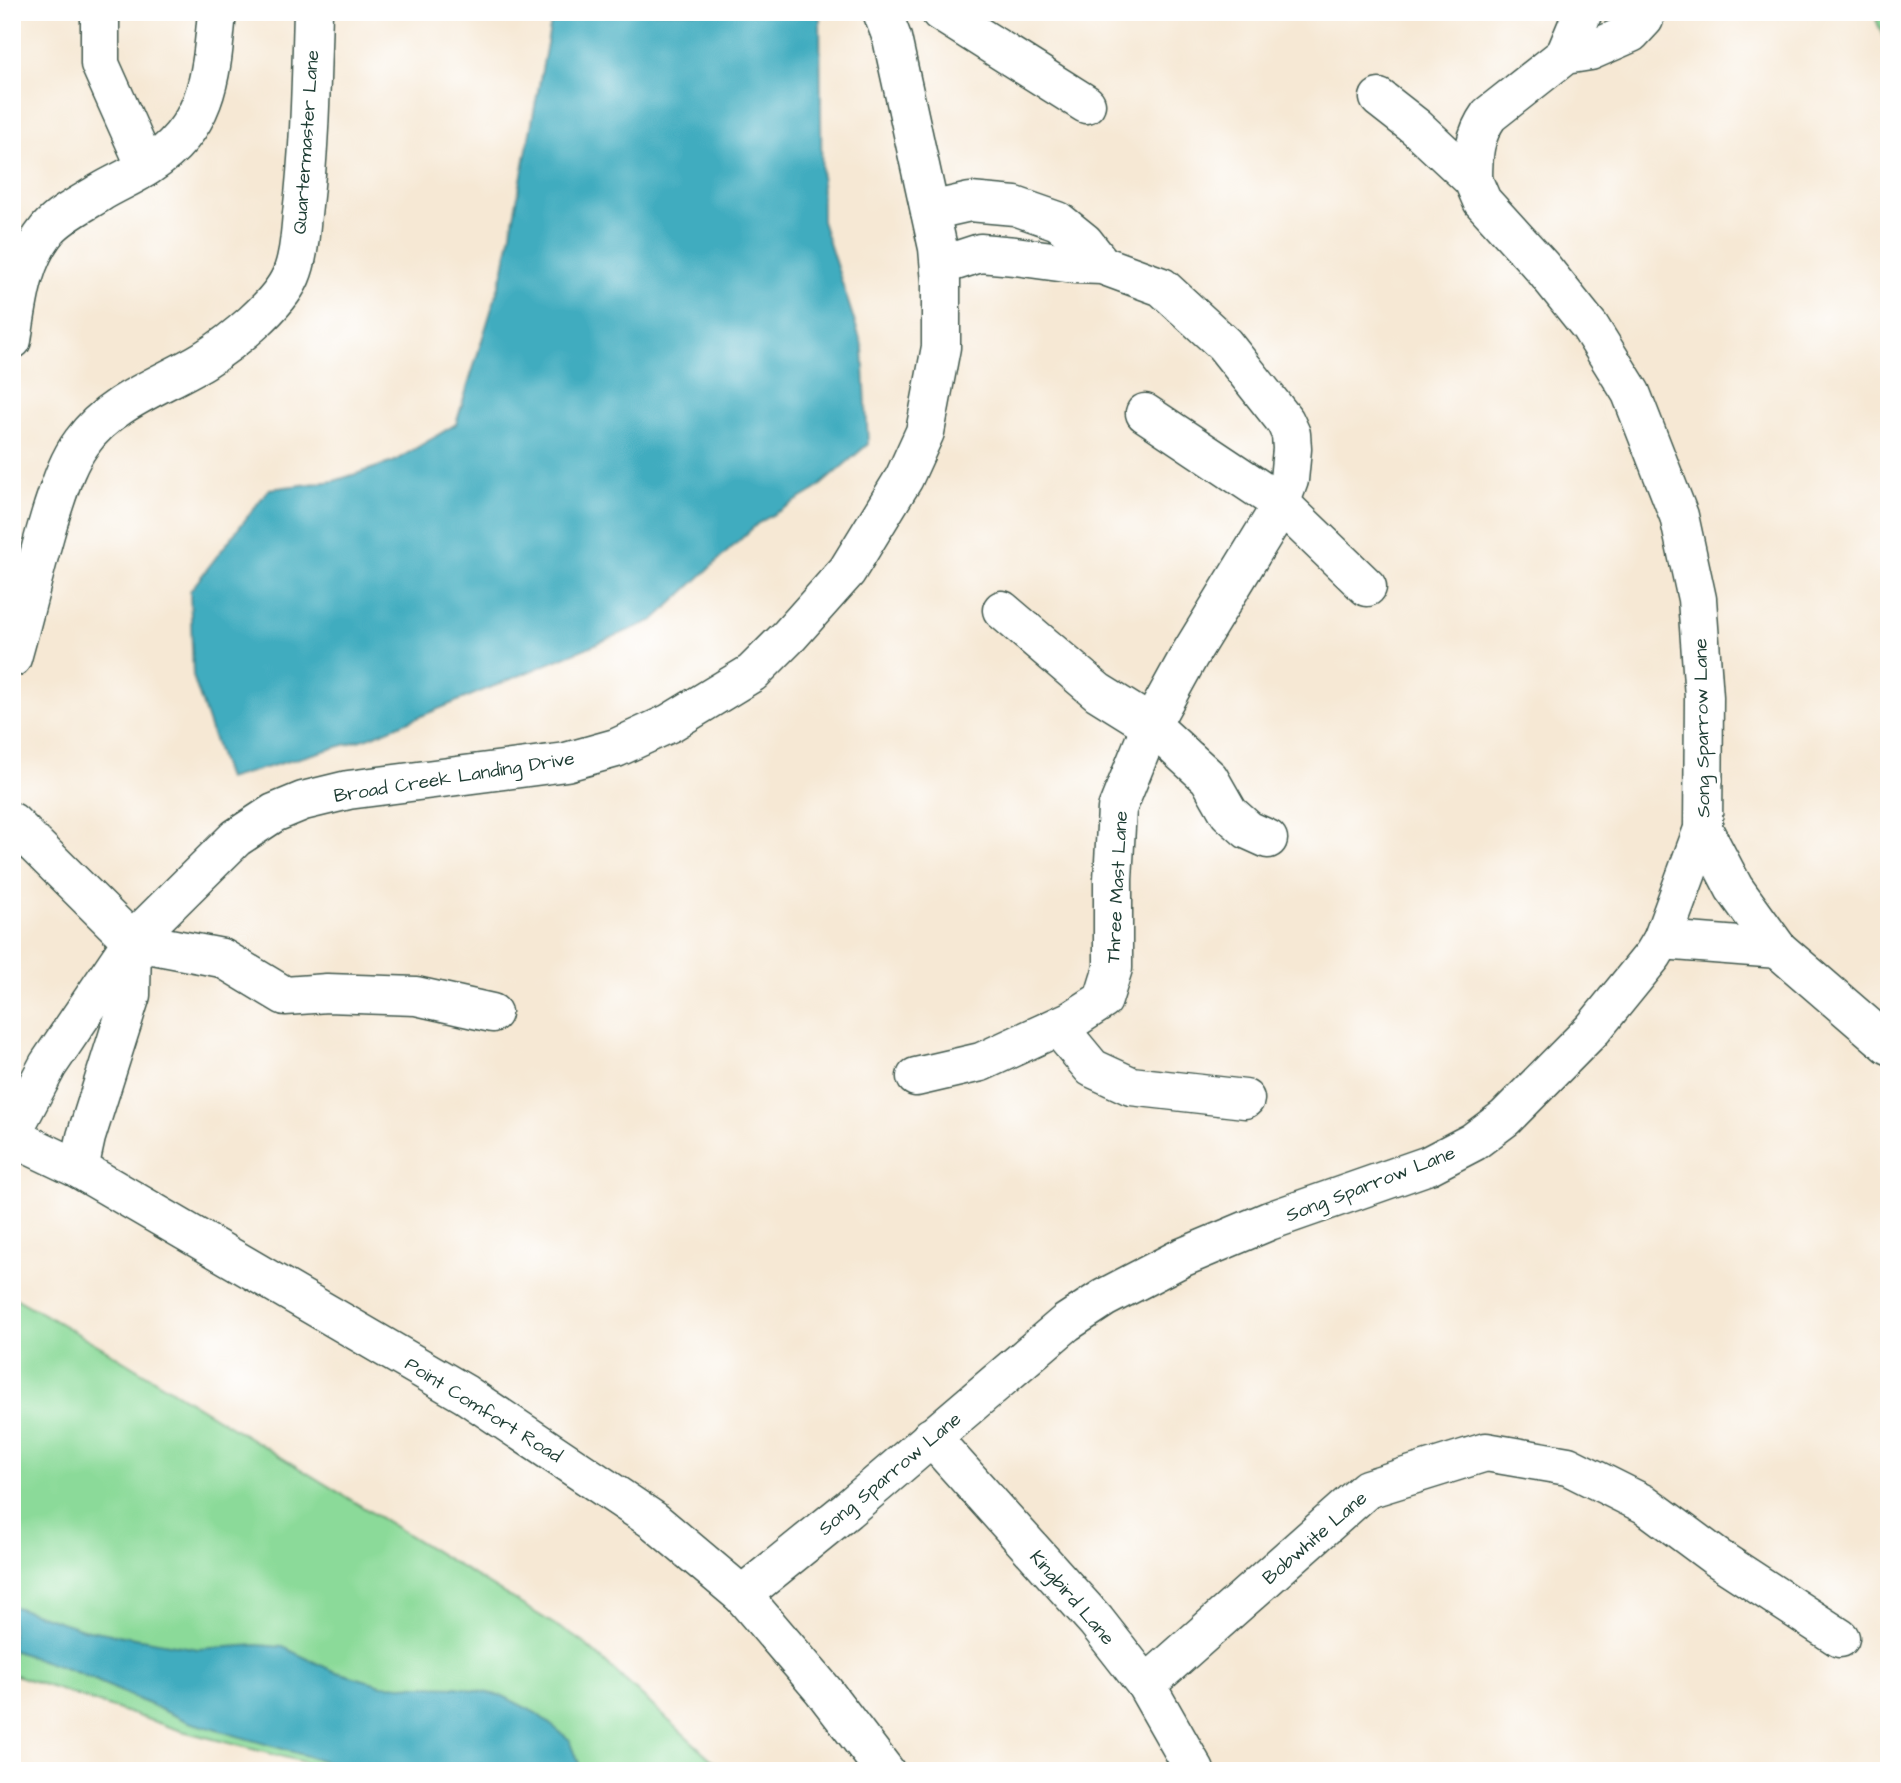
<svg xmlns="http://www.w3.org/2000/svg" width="1901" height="1783" font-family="'Architects Daughter',sans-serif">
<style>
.green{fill:#8bda99;stroke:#558c66;stroke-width:2}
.water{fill:#40acbf;stroke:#30747a;stroke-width:2}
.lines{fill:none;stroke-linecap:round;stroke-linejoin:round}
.minor-casing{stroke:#3f574c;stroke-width:41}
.minor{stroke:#fff;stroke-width:38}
.labels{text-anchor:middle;stroke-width:7;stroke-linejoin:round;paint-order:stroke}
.street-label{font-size:19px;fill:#1f3d34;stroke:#fff}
</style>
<rect width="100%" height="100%" fill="#fff"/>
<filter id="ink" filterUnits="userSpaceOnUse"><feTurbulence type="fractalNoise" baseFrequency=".0143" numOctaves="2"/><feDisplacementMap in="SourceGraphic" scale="14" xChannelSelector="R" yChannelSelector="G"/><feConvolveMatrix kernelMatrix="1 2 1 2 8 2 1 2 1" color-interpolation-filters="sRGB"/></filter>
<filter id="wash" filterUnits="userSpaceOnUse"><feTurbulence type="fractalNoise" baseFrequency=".00686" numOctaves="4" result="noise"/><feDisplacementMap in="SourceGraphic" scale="28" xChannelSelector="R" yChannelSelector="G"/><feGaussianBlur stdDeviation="1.57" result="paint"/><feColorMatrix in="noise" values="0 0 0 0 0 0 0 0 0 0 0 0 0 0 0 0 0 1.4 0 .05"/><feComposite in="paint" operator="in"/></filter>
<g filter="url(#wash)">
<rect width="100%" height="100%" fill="#f6e8d4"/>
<!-- green -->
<g class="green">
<path d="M1873,12h16v39z"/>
<path d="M12,1296l91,52 480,294 141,129h-386l-156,-40 -170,-57z"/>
</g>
<!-- water -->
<g class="water">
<path d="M553,12h267l2,209 41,127 5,96 -53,46 -58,34 -103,96 -286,118 -141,41 -34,-103 -3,-85 79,-102 65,-8 59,-19 63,-38 48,-155z"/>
<path d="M12,1606l71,23 115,20 59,-4 26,2 50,24 49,14 75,2 46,9 33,17 34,27 12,31h-208l-32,-5 -153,-44 -108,-48 -69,-24z"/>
</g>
</g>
<g filter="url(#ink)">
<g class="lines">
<defs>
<g id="minor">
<path d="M100,12v52l46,103"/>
<path d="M940,12l146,92"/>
<path d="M1565,55l18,-43"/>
<path d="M1473,180c0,-25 1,-44 16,-65l76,-60 25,-4 41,-18 13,-14 1,-7"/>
<path d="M930,211l40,-9 45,4 43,15 26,21 18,23"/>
<path d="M12,340c6,-38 10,-80 36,-111 13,-15 36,-26 53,-37 15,-9 32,-16 47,-26 60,-39 63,-88 69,-154"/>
<path d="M1145,413l135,90 87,84"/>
<path d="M1002,610l96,82 53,33 58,53 20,35 19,17 20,9"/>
<path d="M12,658c14,-49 25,-100 40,-148 8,-24 15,-48 30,-68 29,-41 81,-57 122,-82 27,-17 74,-54 87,-84 8,-19 9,-42 11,-62 8,-67 9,-135 11,-202"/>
<path d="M12,822l120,119"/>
<path d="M1703,829l31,59 44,61 111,96"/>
<path d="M1662,940l116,9"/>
<path d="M132,941l90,17 63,38 42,-3 89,3 76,17"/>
<path d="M1058,1027l34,41 39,18 114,13"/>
<path d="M916,1077l65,-15 91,-42 31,-20 10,-32v-89l4,-70 34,-84 38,-69 88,-144 12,-32 3,-31 -1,-15 -6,-13 -61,-77 -62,-57 -60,-22 -28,-1 -59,-8 -35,-3 -40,13"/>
<path d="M12,1133l36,-68 84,-124 104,-103 38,-25 29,-12 45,-11 218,-28 50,-14 54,-25 82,-50 38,-38 57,-64 57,-93 21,-46 16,-85v-65l-3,-34 -46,-210 -10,-26"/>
<path d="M12,1137l67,32 386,225 188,126 89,75 81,95 62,81"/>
<path d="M79,1169l7,-32 45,-142 1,-54"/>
<path d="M931,1437l165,184 50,64 49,86"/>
<path d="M742,1595l105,-85 219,-187 38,-25 77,-40 88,-37 160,-56 44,-23 32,-24 88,-89 60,-74 9,-15 41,-111 1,-132 -7,-98 -18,-83 -48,-123 -41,-66 -48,-60 -60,-66 -9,-21 -57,-53 -37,-29"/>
<path d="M1146,1685l221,-196 119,-37 82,14 78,39 70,52 124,81"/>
</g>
</defs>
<!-- minor casing -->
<use href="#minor" class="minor-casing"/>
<!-- minor -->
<use href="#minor" class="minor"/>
</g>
</g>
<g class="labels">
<!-- street labels -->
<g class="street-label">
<text transform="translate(305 142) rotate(-86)" y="7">Quartermaster Lane</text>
<text transform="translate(1701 728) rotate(-91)" y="7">Song Sparrow Lane</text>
<text transform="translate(454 776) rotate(-9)" y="7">Broad Creek Landing Drive</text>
<text transform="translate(1116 887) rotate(-87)" y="7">Three Mast Lane</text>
<text transform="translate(1370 1183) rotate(-21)" y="7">Song Sparrow Lane</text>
<text transform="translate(484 1409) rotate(32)" y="7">Point Comfort Road</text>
<text transform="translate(889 1473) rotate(-40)" y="7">Song Sparrow Lane</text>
<text transform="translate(1314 1537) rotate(-41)" y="7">Bobwhite Lane</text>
<text transform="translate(1073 1597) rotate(49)" y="7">Kingbird Lane</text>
</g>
</g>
<!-- margin -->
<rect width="1901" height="1783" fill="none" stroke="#fff" stroke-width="42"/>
</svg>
